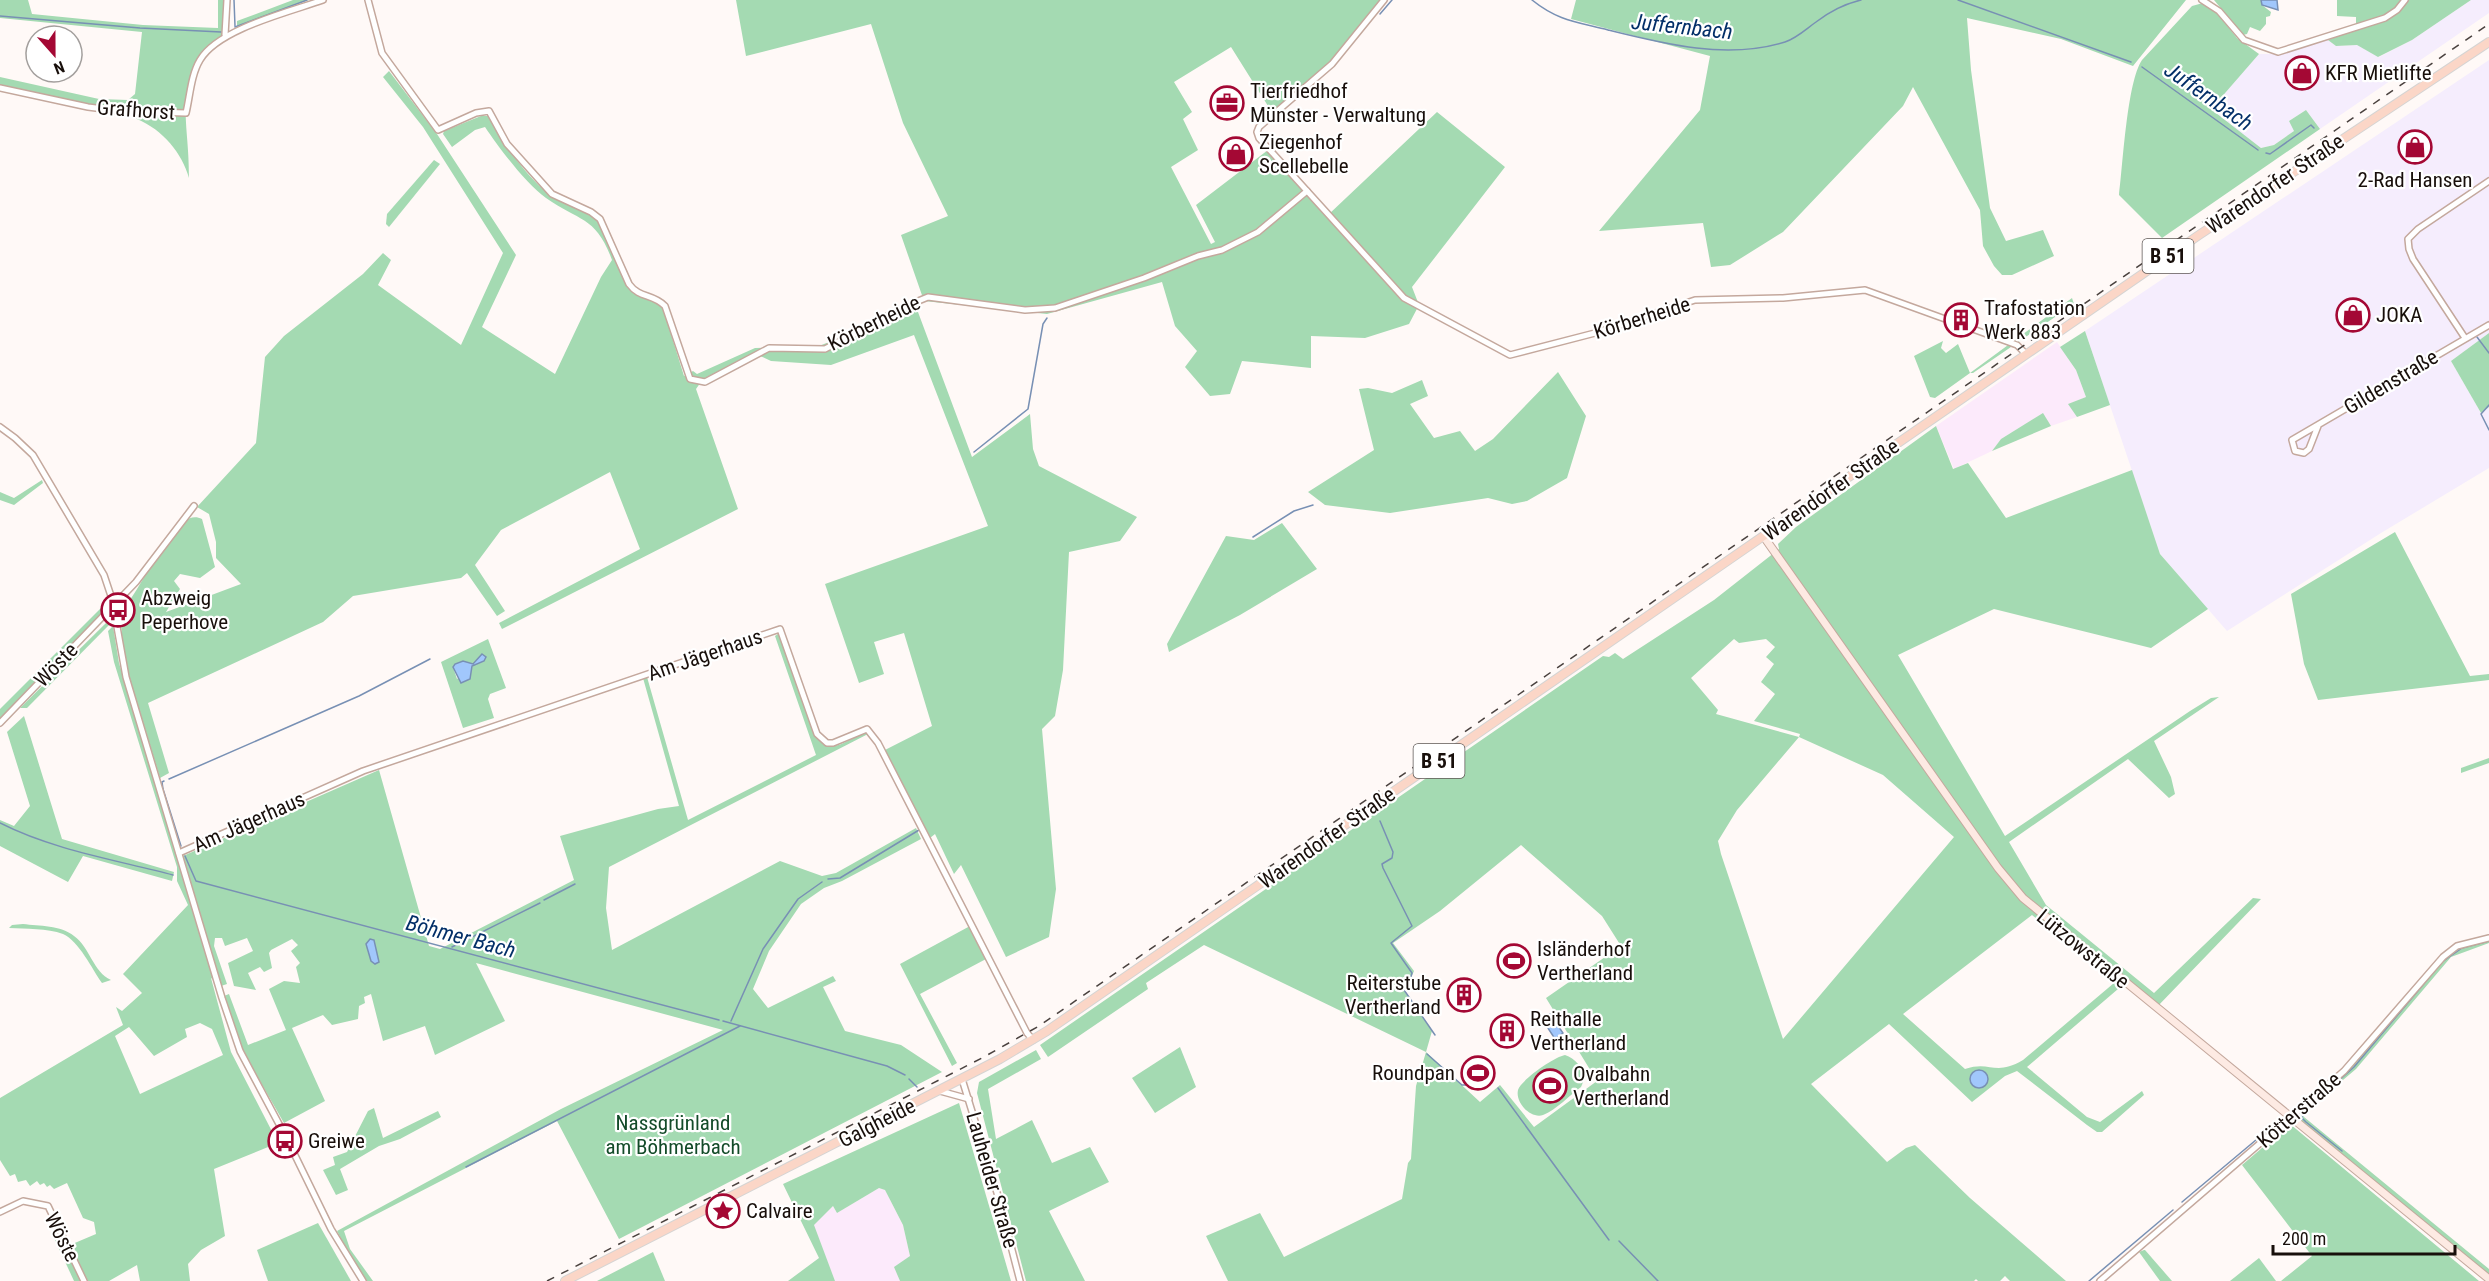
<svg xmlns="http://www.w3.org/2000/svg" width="2489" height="1281" font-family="'Roboto Condensed',sans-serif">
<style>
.commercial{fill:#fceafb}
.industrial{fill:#f5edfd}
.green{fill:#a4dab2;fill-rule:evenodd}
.water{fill:#a1c7fc;stroke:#7890b4;stroke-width:1.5}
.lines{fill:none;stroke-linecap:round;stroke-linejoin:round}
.stream{stroke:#7890b4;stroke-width:1.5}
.street-casing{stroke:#c4a89d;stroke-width:8}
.secondary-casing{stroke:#c4a89d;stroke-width:9}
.primary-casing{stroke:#d5d4d3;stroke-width:10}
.street{stroke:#fff;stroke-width:5}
.secondary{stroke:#fdeae3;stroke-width:7}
.primary{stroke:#fbd6c7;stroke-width:8}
.rail{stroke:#4a423f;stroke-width:1.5;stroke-dasharray:8 8;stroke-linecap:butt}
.labels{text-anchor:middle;stroke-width:4.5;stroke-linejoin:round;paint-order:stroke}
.shield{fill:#fff;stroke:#5d5754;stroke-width:1.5}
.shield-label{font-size:20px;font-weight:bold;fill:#180f0b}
.poi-label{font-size:21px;fill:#180f0b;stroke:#fff;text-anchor:start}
.street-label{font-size:21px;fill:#180f0b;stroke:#fff}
.park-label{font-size:21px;fill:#134b29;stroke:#fff}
.water-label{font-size:22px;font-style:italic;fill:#032f68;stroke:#fff}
</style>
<rect width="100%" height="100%" fill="#fff9f7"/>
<!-- commercial -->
<g class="commercial">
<path d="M2057,342l19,28 10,27 -17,7 8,13 -26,9 -9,-12 -41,25 -9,12 -38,18 -18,-43z"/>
<path d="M879,1188l6,2 18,35 7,31 -15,11 5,14h-65l-22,-56 20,-19 4,7z"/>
</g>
<!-- industrial -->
<g class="industrial">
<path d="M2471,0h18v13l-169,116 -14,-19 -17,11 5,10 -20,14 -13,3 -46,-35 11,-13 -8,1 41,-47h20l49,-14 8,6 21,-1 22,12 33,-17z"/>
<path d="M2489,60v273l-38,28 30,52 8,-6v61l-108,65 -154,98 -67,-77 -75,-223z"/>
</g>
<!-- green -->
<g class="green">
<path d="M0,0h28l4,14 111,11 75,3v-28h5v34c-54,50 -33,82 -34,144 -7,-25 -26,-48 -52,-59 -11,-4 -25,-5 -37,-6l-5,-7 -95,-20v-9l99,22 29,1 7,-6 7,-62 -142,-14z"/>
<path d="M293,0h16l-72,26v-5z"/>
<path d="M736,0h645l-55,66 -62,55 -5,-8 9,-7 -37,-59 -57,35 18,30 -9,7 15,31 -27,17 40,77 4,-2 -19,-37 72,-55 60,65 109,-103 68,55 -93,120 7,18 -10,19 -44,14 -54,-2v32l-69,-7 -12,33 -20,2 -25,-29 12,-16 -22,-25 -13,-44 -115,32 -123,-13 -23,-66 47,-19 -45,-93 -32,-99 -125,32z"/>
<path d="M1576,0h610l-53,66 -72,-27 -94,-21 4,52 19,138 16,33 37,-11 11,26 -42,19h-10l-8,-9 -11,-20 -3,-36 -67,-123 -10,19 -120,126 -53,33 -19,2 -8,-44 -104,8 101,-121 10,-54 -139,-37z"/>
<path d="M2214,0h47l1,5 9,7 -1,4 -4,1v7l-6,7 -10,-4 -3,7 -4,1z"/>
<path d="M2337,0h134l-59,40 -34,17 -21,-12 -21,1 -8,-6 28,-10v-13l-19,-1z"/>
<path d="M2203,3l15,11 19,24 22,16 -40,46 7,-1 -10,14 45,35 13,-3 20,-14 -5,-10 17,-11 14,19 -158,109 -43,-43c4,-31 8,-113 23,-135l50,-54z"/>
<path d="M389,71l48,63 79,121 -34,72 73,47 46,-97 11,-17c-16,-44 -32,-38 -66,-62 -20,-14 -47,-50 -61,-71l-10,3 -23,17 -9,-13 1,-3 37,-15h7l3,3c14,27 35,57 59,76 14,11 36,12 48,27 17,20 17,49 34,70 6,6 20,6 31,16l21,68 9,-5 4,3 58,-26 64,-2 83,-33 3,-5 10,-4 57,153 58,-43 3,35 6,17 98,51 -17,24 -51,11 -6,118 -8,46 -13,13 14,160 -7,48 -43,20 -45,-92 -7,9 -19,-40 -5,4 -47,-87 49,-25 -28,-93 -30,9 10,32 -25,9 -34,-99 163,-58 -74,-191 -83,30 -60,-4 -17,-8 -51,26 -7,10 42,120 -236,120 -3,-6 141,-74 -30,-77 -109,58 -26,35 30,46 -8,5 -30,-43 -6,5 -108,18 -30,26 -175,81 21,70 -9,5 -36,-119 -4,-48 8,-8c18,-26 33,-60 57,-82 5,-4 11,-5 17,-2l13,48 -15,11 -20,-4 -6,7 6,8 -14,23 75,-28 -25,-26v-16l-7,-28 -12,-7 59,-64 9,-86 19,-21 79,-62 20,-21 8,7 -13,25 83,60 42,-92 -80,-126 -40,-50z"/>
<path d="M434,160l6,4 -51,63 -3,-3 1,-10z"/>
<path d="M2072,298l2,6 -101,69h-3l-35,25 -5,-1 -16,-41 29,-15 -2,7 5,5 12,-9 12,29z"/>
<path d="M2085,331l25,74 -33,12 -9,-13 18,-7 -10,-27 -16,-23z"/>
<path d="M2489,333v74l-8,6 -30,-52z"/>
<path d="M1558,372l28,44 -19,62 -40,23 -15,3 -24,-6 -98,15 -65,-8 -17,-13 66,-42 -15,-61 9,-1 24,5 30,-13 6,16 -18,8 24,34 26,-7 15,20 18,-12z"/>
<path d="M2043,413l8,13 -59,25 9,-12z"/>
<path d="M1936,426l17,43 15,-6 38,55 126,-48 28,84 48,55 -57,39 -157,-39 -96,46 107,181 185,-125 21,-13 8,-1 -65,44 17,36 4,17 -6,4 -41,-39 -119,83 37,63 108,88 99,-95 8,1 -105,109 -31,-25 -98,84 60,50 13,5 42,-31 2,4 -42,37h-5l-10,-7 -70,-54 -12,5 -33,26 -83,-78 -78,60 76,78 19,-14 9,-3 55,53 96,83h-56l-5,-5 -5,5h-22l-2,-2 -2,2h-746l-22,-45 54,-23 24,44 118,-58 6,-36 3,-4 5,-73 10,-34 -222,-107 -58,38 2,6 -100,68 -8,-12 563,-389 6,1 6,-4 8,6 91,-59 65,-51 -1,-5 18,-17zM1734,639l5,4 27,-4 9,8 -9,10 8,7 -13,18 14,12 -21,27 46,13 -1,3 -83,-23 2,-4 -27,-32zM1799,737l84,38 71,62 -171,202 -62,-185 -3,-13 19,-31zM1521,845l81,71 19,30 -75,52 51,83 -63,46 -34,-42 -20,17 -54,-50 6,-21 -30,-43 8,-8 4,-9 -21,-28 47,-32zM2032,915l82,68 -91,77c-29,17 -32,0 -58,9l-62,-55z"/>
<path d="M42,480l1,3 -29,22 -14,-5v-8l14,6z"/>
<path d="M1282,523l35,46 -77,46 -71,37 -2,-8 59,-108 28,4z"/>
<path d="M2395,532l75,144 19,-2v6l-171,20 -14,-36 -13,-70z"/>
<path d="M103,606h4l-2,5 -105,107v-9z"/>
<path d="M107,622l2,3 -82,83h-7z"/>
<path d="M113,626l6,37 96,318 -4,-3 20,74 47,91 -64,26 11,67 -24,14 -13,14 2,17h-50l-3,-16 -28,16h-21l-18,-36 26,-11 -2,-12 -11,-4 -16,-35 -13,6 -4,-4 -3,2 -3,-4 -4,2 -3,-4 -7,5 -4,-6 -8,2 -3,-8 -5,2 -10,-16v-62l123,-73 -7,-18 6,4 20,-18 -19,-19 65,-69 -11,-24v-14l-63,-205 -6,-31zM200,1023l12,6 11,26 -83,39 -25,-58 14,-9 25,29 33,-19 -2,-8z"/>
<path d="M778,634l5,6 31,93c17,23 28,10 49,0l5,1 -259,133 -3,41 6,42 168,-89 42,15 14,-3 80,-45 5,11 -79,42 -18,7 -23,16 -32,47 -16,38 15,19 65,-32 3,5 -13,6 22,44 56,14 41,27 -323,167 -62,-118 -213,110 6,18 23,32h-6l-18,-27 -12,-23 224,-122 162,-79 -247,-67 29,58 -70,34 -10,-29 -42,15 -12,-47 -7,3 1,6 -6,3 -1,13 -26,6 -9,-10 -31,13 33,73 -41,22 -43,-75 -17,-52 5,-2 19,51 38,-15 -17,-41 15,-8 16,2 -4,-16 4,-4 -9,-12 7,-6 -6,-6 -21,11 -2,3 3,15 -8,4 -4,-5 -12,6 8,17 -22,-4 -6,-23 25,-12 -6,-13 -22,8 -3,-8h-7l-1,8 13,38 -6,2 -38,-130 196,-86 50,176 11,3 134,-69 -14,-44 98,-27 21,-3 -36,-128 4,-1 41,143 128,-65 -41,-119z"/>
<path d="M488,639l18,49 -16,6 -2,5 6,19 -31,10 -22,-66zM478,661l3,1 -9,4 -15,13 -4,-12 20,-3z"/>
<path d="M24,716l38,123 112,33 -2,9 -89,-25 -15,26 -68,-36v-26l14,6 16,-20 -23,-74z"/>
<path d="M2489,758v5l-28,10v-5z"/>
<path d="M23,924c16,2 38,1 51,12 16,11 19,36 37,44l-9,3c-10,-14 -23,-42 -39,-49 -16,-6 -37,-5 -54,-6l3,-3z"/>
<path d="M970,926l16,33 -66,35 37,69 -5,3 -52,-102z"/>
<path d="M2489,938v5l-38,14 -95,112 -51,43 -1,5 185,152v5l-189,-153 -2,-4 1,-6 45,-40 99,-114 14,-11z"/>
<path d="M1180,1047l16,40 -41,26 -23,-35z"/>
<path d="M1036,1050l5,9 -53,30 8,50 36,-19 20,43 38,-16 19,35 -60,29 36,70h-59l-49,-188 2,-11z"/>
<path d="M1565,1055c13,4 23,19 16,32 -11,8 -25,23 -38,28 -12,4 -28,-12 -25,-25 3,-10 36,-33 47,-35z"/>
<circle cx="1478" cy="1074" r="8"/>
<path d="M959,1103l52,178h-111l-6,-14 16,-11 -7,-31 -18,-35 -6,-2 -42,25 -4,-7 -19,19 21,56h-47l31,-23 -36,-74z"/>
<path d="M374,1108l9,30 55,-27 3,6 -41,22 -21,7 -39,23 8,21 -12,5 -13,-25 12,-5 -2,-8 14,-5 21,-41z"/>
<path d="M2290,1124l189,157h-198l31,-25 -70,-91z"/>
<path d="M318,1223l33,58h-83l-11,-31z"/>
<path d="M61,1239l20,42h-7l-19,-41z"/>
<path d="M2144,1250h1l27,31h-12l-21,-29z"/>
<path d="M653,1252l12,29h-68z"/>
<path d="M2259,1258l17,23h-46z"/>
</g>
<!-- water -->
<g class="water">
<path d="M2261,0h16l1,10 -16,-5z"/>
<path d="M482,654l4,3 -2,4 -12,5 -2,13 -9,4 -8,-16 2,-3 8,-3 10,3z"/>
<path d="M370,939l4,1 5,22 -4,2 -4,-3 -5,-17z"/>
<path d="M1550,1014l13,19 -8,6 -13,-20z"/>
<circle cx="1979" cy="1079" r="9"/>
</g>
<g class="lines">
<!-- stream -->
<g class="stream">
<path d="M234,0l1,26"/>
<path d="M1532,0c26,21 45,22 76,30 56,14 119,30 177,12 12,-4 21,-13 31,-20 13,-10 28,-18 45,-22"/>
<path d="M1958,0l173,62"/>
<path d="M1380,14l12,-14"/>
<path d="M0,16l140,12 81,4"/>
<path d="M235,27l72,-27"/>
<path d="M2142,67l116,83"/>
<path d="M2266,153l4,1 41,-29 3,3"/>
<path d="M2477,337l12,16"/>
<path d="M2489,405l-8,9 8,16"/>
<path d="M974,452l54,-43 15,-85 4,-6"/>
<path d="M1253,537l41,-26 19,-6"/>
<path d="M169,779l190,-83 71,-37"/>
<path d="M164,781l-2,1 1,7 18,57"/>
<path d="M1380,821l13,31 -1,6 -10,6 1,4 29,58 -21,17 21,30 -2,7 -8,7 33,48"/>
<path d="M0,823c53,27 116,37 173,52"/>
<path d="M185,856l11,25 523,139"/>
<path d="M828,879l12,-1 79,-48"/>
<path d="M544,900l31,-16"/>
<path d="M452,947l88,-44"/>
<path d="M723,1021l164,45 18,9"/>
<path d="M731,1021l32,-72 35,-50 24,-17"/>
<path d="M1427,1054l35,31h20"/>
<path d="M909,1079l8,8"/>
<path d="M1498,1088l111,152"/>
<path d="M2342,1151l-36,-29 -4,-4 1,-6 51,-45 88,-105 20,-14 27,-7"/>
<path d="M466,1167l274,-141"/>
<path d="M2182,1202l93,-78"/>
<path d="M1619,1241l39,40"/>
<path d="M2089,1281l84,-71"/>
</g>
<defs>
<g id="street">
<path d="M368,0l14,53 56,77 38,-17 13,-2 18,33 45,50 39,18 9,7 29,65c11,15 23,9 36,22l25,73 15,3 64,-34 56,1 81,-43 22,-9 97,13 30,-2 89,-30 54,-22 24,-6 36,-18 49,-41"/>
<path d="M1384,0l-52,64 -73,63 -2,5 2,6 145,160 106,57 85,-22 100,-33 88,-2 82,-8 152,55 9,9"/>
<path d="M2202,0l17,11 25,29 34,12 107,-34 12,-8 8,-10"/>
<path d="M225,35l2,-35"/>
<path d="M0,88l88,19 31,4 67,2c4,-17 5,-38 14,-53 18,-31 89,-48 123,-60"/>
<path d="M2465,338l-52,-79 -4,-10 -1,-10 10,-10 71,-48"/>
<path d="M2318,426l-9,23 -5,4 -9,-2 -3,-11 197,-115"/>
<path d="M0,427l15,11 18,17 71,120 8,24 14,78 96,321 18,53 47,88 44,90 32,52"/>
<path d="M0,723l136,-141 58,-76"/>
<path d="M179,853l184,-82 417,-142 37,105 10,9h6l34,-14 11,14 149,290 6,7"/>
<path d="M962,1079l36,117 22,85"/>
<path d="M940,1091l29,8"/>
<path d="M0,1212l23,-11 25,5 36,75"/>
<path d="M2100,1281l244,-210 99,-114 14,-11 32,-8"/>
</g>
<path id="secondary" d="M1764,537l234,331 25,30 466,381"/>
<path id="primary" d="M565,1281l435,-222 47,-28 1152,-796 290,-193"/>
</defs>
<!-- street casing -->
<use href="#street" class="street-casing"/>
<!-- secondary casing -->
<use href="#secondary" class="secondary-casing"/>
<!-- primary casing -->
<use href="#primary" class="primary-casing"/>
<!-- street -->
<use href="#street" class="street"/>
<!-- secondary -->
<use href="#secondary" class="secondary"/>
<!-- primary -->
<use href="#primary" class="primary"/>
<!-- rail -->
<path class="rail" d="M547,1281l435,-223 57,-32 1450,-1002"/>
</g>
<!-- icons -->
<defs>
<symbol id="shop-ring" viewBox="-11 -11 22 22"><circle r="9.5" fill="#fff" stroke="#a40834" stroke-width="1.5"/><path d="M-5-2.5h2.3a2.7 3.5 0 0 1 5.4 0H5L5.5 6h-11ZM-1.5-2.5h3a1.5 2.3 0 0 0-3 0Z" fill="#a40834"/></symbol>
<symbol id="office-ring" viewBox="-11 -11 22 22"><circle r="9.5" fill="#fff" stroke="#a40834" stroke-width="1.5"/><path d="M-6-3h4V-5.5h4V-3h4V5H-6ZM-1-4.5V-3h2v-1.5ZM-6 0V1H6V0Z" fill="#a40834"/></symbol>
<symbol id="building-ring" viewBox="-11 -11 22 22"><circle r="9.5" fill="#fff" stroke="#a40834" stroke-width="1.5"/><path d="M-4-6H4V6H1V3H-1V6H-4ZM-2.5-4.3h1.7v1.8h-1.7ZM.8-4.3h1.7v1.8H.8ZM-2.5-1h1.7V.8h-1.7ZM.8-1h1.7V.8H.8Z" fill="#a40834"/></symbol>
<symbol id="bus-ring" viewBox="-11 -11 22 22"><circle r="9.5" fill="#fff" stroke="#a40834" stroke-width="1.5"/><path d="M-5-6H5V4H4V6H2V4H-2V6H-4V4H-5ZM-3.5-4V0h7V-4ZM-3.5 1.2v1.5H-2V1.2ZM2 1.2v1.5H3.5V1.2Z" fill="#a40834"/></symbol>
<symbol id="stadium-ring" viewBox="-11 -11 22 22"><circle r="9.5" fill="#fff" stroke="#a40834" stroke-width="1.5"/><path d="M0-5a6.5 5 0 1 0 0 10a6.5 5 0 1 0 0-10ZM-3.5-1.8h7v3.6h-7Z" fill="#a40834"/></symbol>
<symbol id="sight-ring" viewBox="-11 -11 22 22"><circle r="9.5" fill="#fff" stroke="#a40834" stroke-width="1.5"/><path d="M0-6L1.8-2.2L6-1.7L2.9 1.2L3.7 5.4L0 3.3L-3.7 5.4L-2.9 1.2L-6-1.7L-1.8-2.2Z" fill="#a40834"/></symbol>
</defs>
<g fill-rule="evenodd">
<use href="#shop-ring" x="2283" y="54" width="38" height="38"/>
<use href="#office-ring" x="1208" y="84" width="38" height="38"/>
<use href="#shop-ring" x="2396" y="128" width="38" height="38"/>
<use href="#shop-ring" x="1217" y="135" width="38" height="38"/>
<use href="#shop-ring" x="2334" y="296" width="38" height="38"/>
<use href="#building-ring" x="1942" y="301" width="38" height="38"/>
<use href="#bus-ring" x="99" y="591" width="38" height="38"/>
<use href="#stadium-ring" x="1495" y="942" width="38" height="38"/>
<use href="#building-ring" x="1445" y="976" width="38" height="38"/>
<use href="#building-ring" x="1488" y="1012" width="38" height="38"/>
<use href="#stadium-ring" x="1459" y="1054" width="38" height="38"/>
<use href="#stadium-ring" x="1531" y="1067" width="38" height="38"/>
<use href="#bus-ring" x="266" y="1122" width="38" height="38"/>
<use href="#sight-ring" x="704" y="1192" width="38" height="38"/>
</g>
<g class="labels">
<!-- shield labels -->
<g class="shield">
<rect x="2142.5" y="239" width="51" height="34" rx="4.5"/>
<rect x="1413.5" y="744" width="51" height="34" rx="4.5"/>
</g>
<g class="shield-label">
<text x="2168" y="263">B 51</text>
<text x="1439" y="768">B 51</text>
</g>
<!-- poi labels -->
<g class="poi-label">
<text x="2325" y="80">KFR Mietlifte</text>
<text x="1250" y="98">Tierfriedhof<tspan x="1250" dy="24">Münster - Verwaltung</tspan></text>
<text x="1259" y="149">Ziegenhof<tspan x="1259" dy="24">Scellebelle</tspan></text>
<text x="2415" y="187" text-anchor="middle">2-Rad Hansen</text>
<text x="1984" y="315">Trafostation<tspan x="1984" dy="24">Werk 883</tspan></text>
<text x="2376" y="322">JOKA</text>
<text x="141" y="605">Abzweig<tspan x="141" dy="24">Peperhove</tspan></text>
<text x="1537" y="956">Isländerhof<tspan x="1537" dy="24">Vertherland</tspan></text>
<text x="1441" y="990" text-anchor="end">Reiterstube<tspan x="1441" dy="24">Vertherland</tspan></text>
<text x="1530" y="1026">Reithalle<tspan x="1530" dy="24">Vertherland</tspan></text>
<text x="1455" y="1080" text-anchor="end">Roundpan</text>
<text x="1573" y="1081">Ovalbahn<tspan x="1573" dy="24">Vertherland</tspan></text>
<text x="308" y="1148">Greiwe</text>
<text x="746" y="1218">Calvaire</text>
</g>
<!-- street labels -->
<g class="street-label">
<text transform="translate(136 110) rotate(4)" y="7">Grafhorst</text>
<text transform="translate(2275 184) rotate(-34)" y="7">Warendorfer Straße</text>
<text transform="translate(1642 318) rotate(-17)" y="7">Körberheide</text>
<text transform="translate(874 323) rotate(-26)" y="7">Körberheide</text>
<text transform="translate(2391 382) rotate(-31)" y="7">Gildenstraße</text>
<text transform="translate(1831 490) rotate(-35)" y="7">Warendorfer Straße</text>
<text transform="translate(705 655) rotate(-19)" y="7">Am Jägerhaus</text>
<text transform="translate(56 665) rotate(-46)" y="7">Wöste</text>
<text transform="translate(249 822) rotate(-24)" y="7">Am Jägerhaus</text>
<text transform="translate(1327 838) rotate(-35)" y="7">Warendorfer Straße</text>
<text transform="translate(2083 949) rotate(39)" y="7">Lützowstraße</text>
<text transform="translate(2299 1110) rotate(-41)" y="7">Kötterstraße</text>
<text transform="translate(877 1123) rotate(-27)" y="7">Galgheide</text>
<text transform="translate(992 1180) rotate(74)" y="7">Lauheider Straße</text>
<text transform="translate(62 1237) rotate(63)" y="7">Wöste</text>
</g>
<!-- park labels -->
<g class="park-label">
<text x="673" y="1130">Nassgrünland<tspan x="673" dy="24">am Böhmerbach</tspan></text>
</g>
<!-- water labels -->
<g class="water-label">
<text transform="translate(1682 26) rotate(6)" y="8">Juffernbach</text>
<text transform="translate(2209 96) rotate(35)" y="8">Juffernbach</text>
<text transform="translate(461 936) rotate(15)" y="8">Böhmer Bach</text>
</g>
</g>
<!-- north arrow -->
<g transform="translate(54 54) rotate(159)"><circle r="28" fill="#ffffff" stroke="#a39f9d" stroke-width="1.5"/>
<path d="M0-4.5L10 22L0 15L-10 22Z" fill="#a40834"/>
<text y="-9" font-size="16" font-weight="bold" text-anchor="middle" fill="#180f0b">N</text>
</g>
<!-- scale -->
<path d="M2273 1245v9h182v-9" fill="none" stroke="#180f0b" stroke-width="3"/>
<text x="2282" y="1245" font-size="18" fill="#180f0b" stroke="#ffffff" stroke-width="4.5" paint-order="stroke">200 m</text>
</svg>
